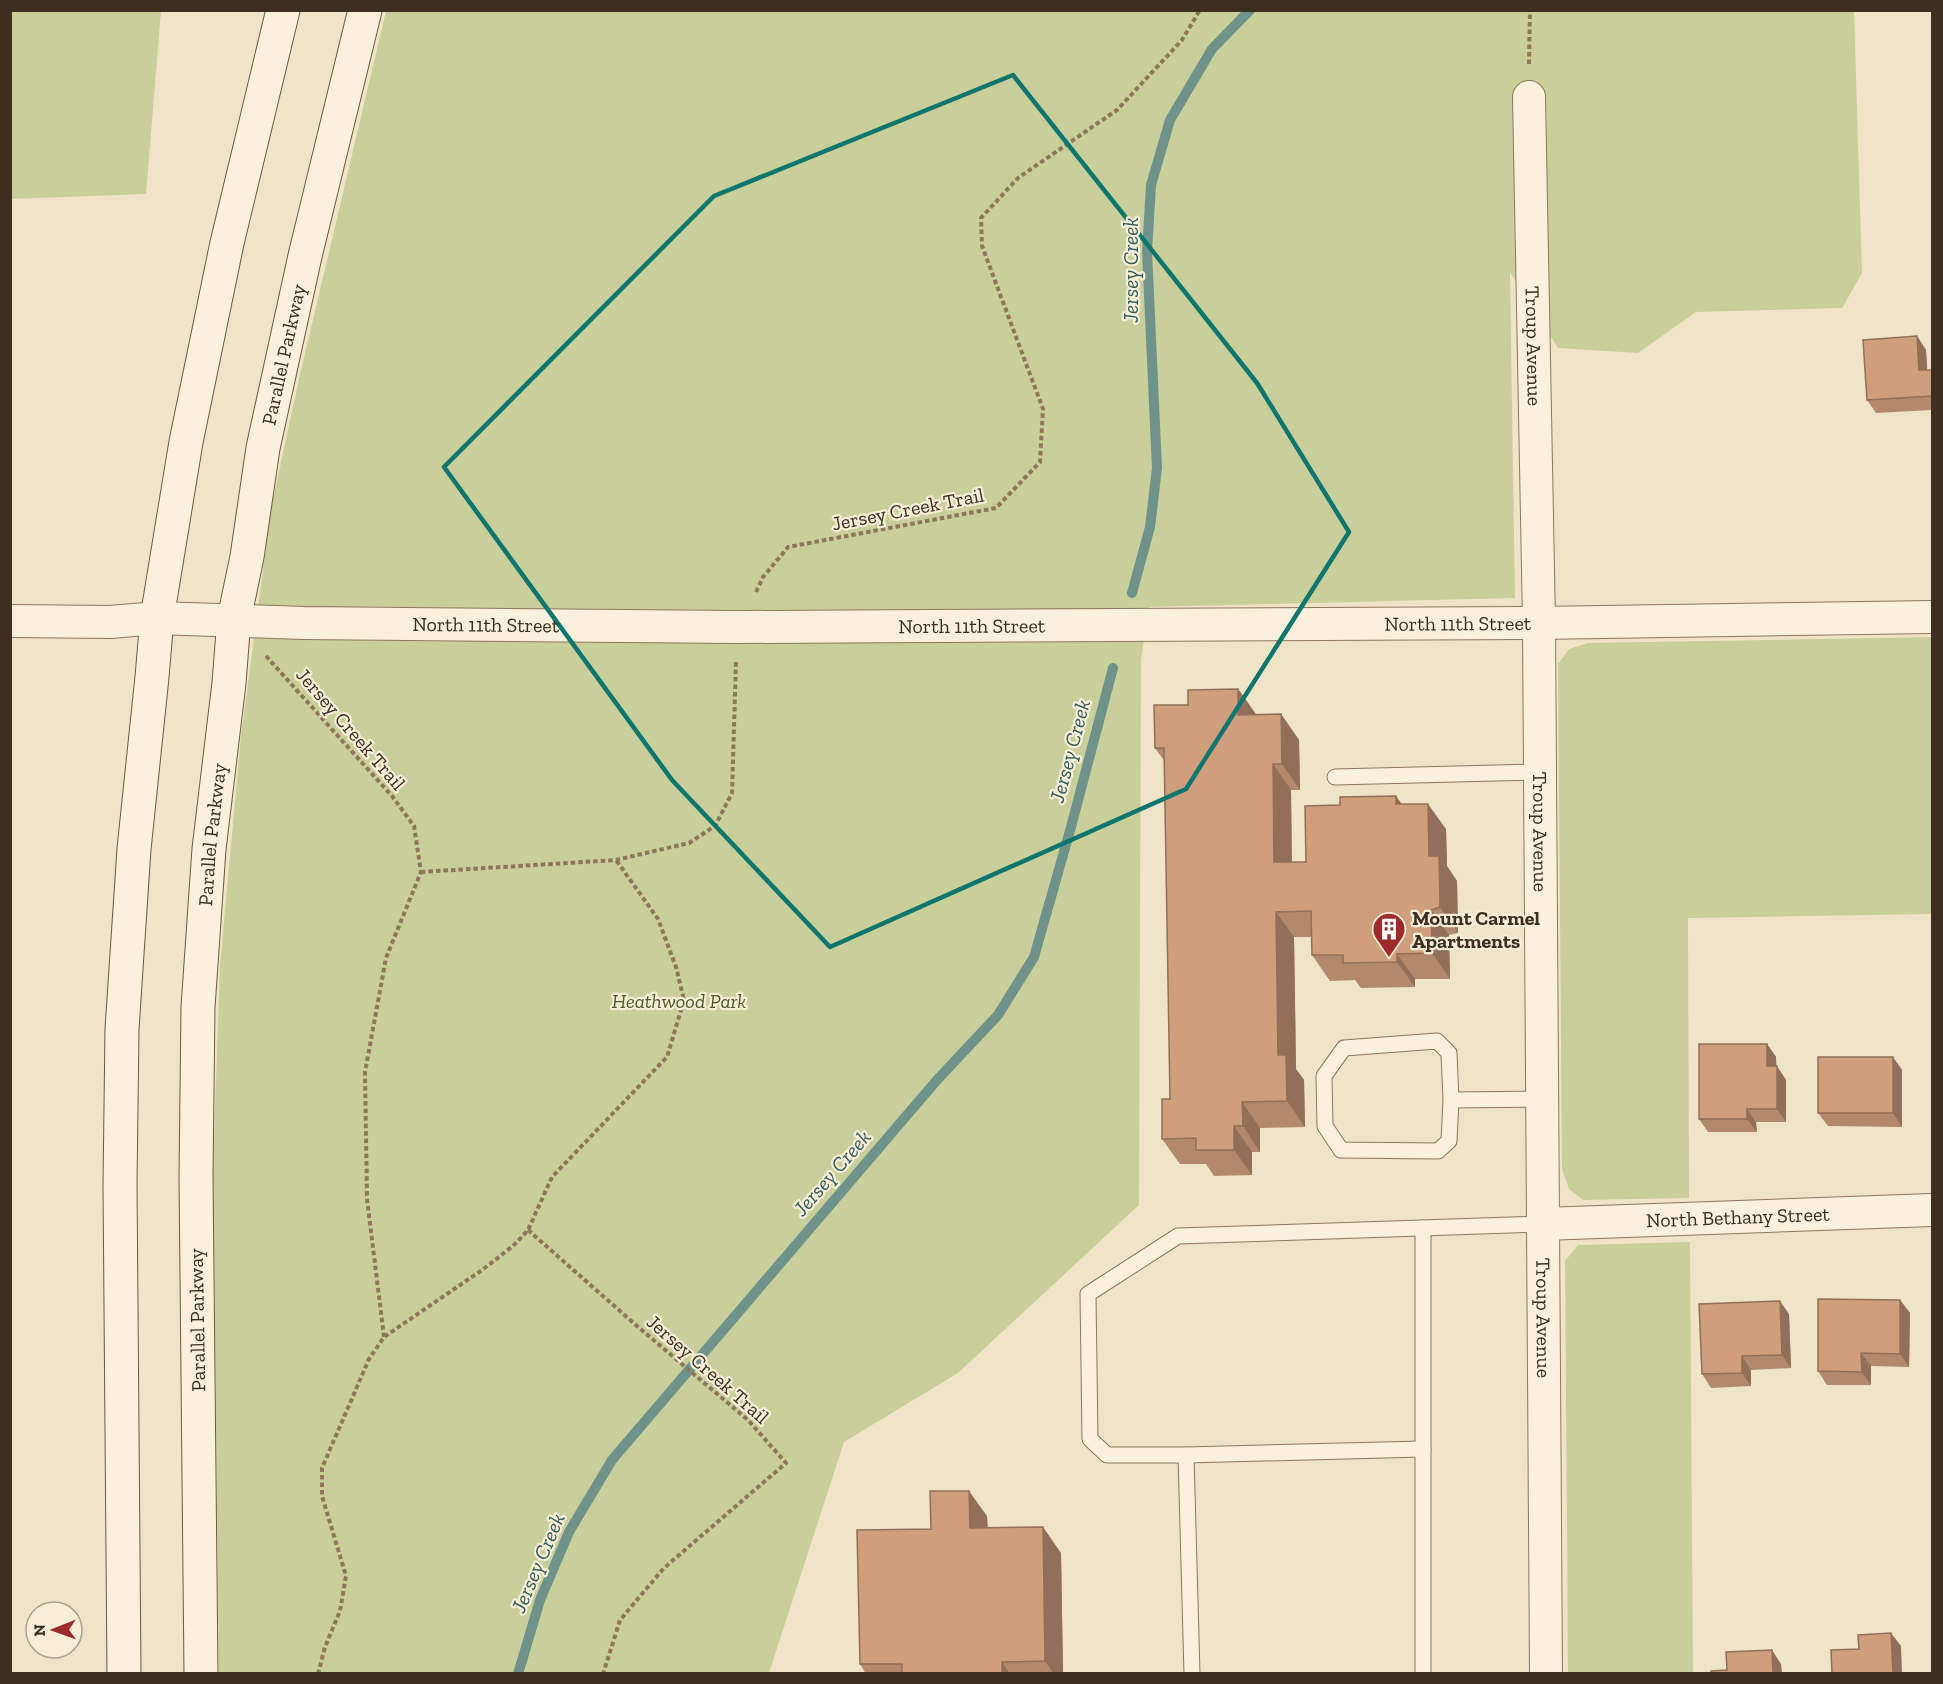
<svg xmlns="http://www.w3.org/2000/svg" width="1943" height="1684" font-family="'Zilla Slab',serif">
<style>
.green{fill:#c9cf9b}
.lines{fill:none;stroke-linecap:round;stroke-linejoin:round}
.stream{stroke:#6f938a;stroke-width:10}
.service-casing{stroke:#8d765c;stroke-width:17}
.minor-casing{stroke:#8d765c;stroke-width:34}
.secondary-casing{stroke:#6f573f;stroke-width:35}
.path{stroke:#8d765c;stroke-width:4;stroke-dasharray:4.5 3;stroke-linecap:butt}
.service{stroke:#faf1dc;stroke-width:15}
.minor{stroke:#faf1dc;stroke-width:32}
.secondary{stroke:#faf1dc;stroke-width:33}
.wall{fill:#b2896c}
.shaded-wall{fill:#916f58}
.building{fill:#cf9f7d;stroke:#916f58;stroke-width:1.5}
.marked{fill:none;stroke:#0f766e;stroke-width:4.5;stroke-linejoin:round}
.labels{text-anchor:middle;stroke-width:4.5;stroke-linejoin:round;paint-order:stroke}
.street-label{font-size:20px;fill:#3d2e20;stroke:#f7eed8}
.poi-label{font-size:20px;font-weight:bold;fill:#3d2e20;stroke:#f7eed8;text-anchor:start}
.park-label{font-size:20px;font-style:italic;fill:#4d5a26;stroke:#f7eed8}
.water-label{font-size:21px;font-style:italic;fill:#2f5d5a;stroke:#f7eed8}
</style>
<rect width="100%" height="100%" fill="#f0e4c8"/>
<!-- green -->
<g class="green">
<path d="M10,11h151l-15,183 -135,5z"/>
<path d="M386,11h1468l8,262 -20,35 -146,4 -58,41 -80,-5 -48,-76 5,326 -366,9 -8,53 -2,545 -181,168 -114,69 -75,231 -550,1 -6,-506 7,-203 21,-229 30,-227 27,-126z"/>
<path d="M1932,637v277l-244,4 1,280 -106,2 -14,-11 -7,-20 -4,-505 11,-15 19,-6z"/>
<path d="M1690,1242l3,431h-125l-3,-412 13,-16z"/>
</g>
<g class="lines">
<!-- stream -->
<g class="stream">
<path d="M1132,593l18,-66 7,-59 -10,-216 4,-67 19,-65 42,-71 38,-39"/>
<path d="M518,1674l22,-74 29,-68 43,-72 325,-380 61,-65 36,-58 37,-130 42,-159"/>
</g>
<defs>
<g id="service">
<path d="M1335,777l206,-5"/>
<path d="M1451,1100l-2,-47 -12,-12 -93,7 -20,28 1,50 16,24 97,1 11,-10 2,-41 91,-1"/>
<path d="M1186,1455l237,-6"/>
<path d="M1192,1674l-6,-219h-79l-17,-16 -2,-145 90,-58 365,-12"/>
<path d="M1423,1674v-446"/>
</g>
<g id="minor">
<path id="s1" d="M1529,97l10,526 7,1051"/>
<path id="s2" d="M10,621l100,1 47,-4 147,5 434,4 801,-4 393,-6"/>
<path id="s3" d="M1543,1224l389,-14"/>
</g>
<g id="secondary">
<path d="M124,1674l-4,-490 2,-155 12,-180 18,-172 5,-59 29,-176 41,-199 56,-233"/>
<path id="s4" d="M201,1674l-5,-498 2,-169 11,-158 20,-166 5,-64 13,-62 16,-109 42,-192 60,-246"/>
</g>
</defs>
<!-- service casing -->
<use href="#service" class="service-casing"/>
<!-- minor casing -->
<use href="#minor" class="minor-casing"/>
<!-- secondary casing -->
<use href="#secondary" class="secondary-casing"/>
<!-- path -->
<g class="path">
<path d="M1529,64l1,-54"/>
<path d="M756,592l7,-15 25,-30 208,-39 44,-46 3,-53 -61,-163 -1,-28 37,-40 99,-68 65,-70 18,-30"/>
<path d="M266,656l126,140 22,30 7,46 -35,86 -21,114 2,127 17,138"/>
<path d="M421,872l195,-12 73,-17 26,-17 17,-33 4,-132"/>
<path d="M528,1230l109,96 111,94 38,43 -122,105 -44,52 -17,54"/>
<path d="M318,1674l7,-27 15,-36 6,-35 -24,-80v-28l47,-109 15,-22 98,-67 31,-24 15,-16 24,-53 115,-120 17,-57 -8,-33 -18,-48 -42,-59"/>
</g>
<!-- service -->
<use href="#service" class="service"/>
<!-- minor -->
<use href="#minor" class="minor"/>
<!-- secondary -->
<use href="#secondary" class="secondary"/>
</g>
<!-- wall -->
<g class="wall">
<path d="M1917,336l9,14 1,20h5v40l-56,3 -9,-13z"/>
<path d="M1238,689l18,26 25,-1 18,26 1,50h-9l1,72h14l96,-58 44,25 1,37 10,15 1,52 -9,2 1,44h-35v8l-54,1 -6,-8 -25,1 -18,-26v-18h-18l2,132 8,11 1,47 -45,1v24h-8v23l-38,1 -8,-12h-26l-18,-25 8,-40 -5,-337 -10,-14z"/>
<path d="M1767,1044l9,13v9l10,14v42h-30l1,10h-49l-9,-13z"/>
<path d="M1902,1070v57l-74,-1 -10,-13z"/>
<path d="M1900,1300l10,13 -1,54 -38,-1v19h-44l-9,-14z"/>
<path d="M1789,1314l2,54 -40,2v16l-40,2 -9,-14z"/>
<path d="M987,1516l1,12 73,25 2,121h-197l-6,-10 71,-135z"/>
</g>
<!-- shaded-wall -->
<g class="shaded-wall">
<path d="M1917,336l9,14 2,34 -9,-14z"/>
<path d="M1238,689l18,25v27l-18,-26z"/>
<path d="M1281,714l18,26 1,50 -18,-26z"/>
<path d="M1273,764l18,26 1,98 -18,-26z"/>
<path d="M1396,796l18,25 -18,-17z"/>
<path d="M1428,804l18,25 1,37 10,15 1,52 -18,-26 -11,-51z"/>
<path d="M1431,910l18,25 1,44 -18,-26z"/>
<path d="M1276,912l18,25 2,132 8,11 1,47 -18,-26 -9,-46z"/>
<path d="M1397,954l18,25v8l-18,-25z"/>
<path d="M1767,1044l9,13 1,22 -10,-13z"/>
<path d="M1893,1057l9,13v57l-9,-14z"/>
<path d="M1777,1066l9,14v42l-9,-13z"/>
<path d="M1242,1102l18,26v24l-17,-26z"/>
<path d="M1747,1109l9,13 1,10 -10,-13z"/>
<path d="M1234,1126l18,26v23l-18,-25z"/>
<path d="M1900,1300l10,13 -1,54 -9,-13z"/>
<path d="M1780,1301l9,13 2,54 -9,-13z"/>
<path d="M1861,1353l10,13v19l-9,-13z"/>
<path d="M1742,1356l9,14v16l-9,-13z"/>
<path d="M969,1491l18,25 1,38 -18,-26z"/>
<path d="M1043,1527l18,26 2,121h-9l-9,-13z"/>
<path d="M1891,1633l10,13 1,28h-9z"/>
<path d="M1772,1650l9,14 1,10h-9z"/>
<path d="M1002,1662l8,12h-8z"/>
</g>
<!-- building -->
<g class="building">
<path d="M1917,336l2,34h13v26l-65,4 -4,-60z"/>
<path d="M1238,689v26l43,-1 1,50h-9l1,98h32l-1,-56 35,-1v-8l56,-1v8h32l1,52h10l1,51 -9,3 1,43 -35,1v8l-54,1v-8h-31l-1,-44 -35,1 2,143h8l1,46 -45,1 1,24h-9v24h-38v-12l-34,1v-40h8l-6,-351h-9l-1,-43h34v-15z"/>
<path d="M1699,1044h68v22h10v43h-30v10h-48z"/>
<rect x="1818" y="1057" width="75" height="56"/>
<path d="M1818,1299l82,1v54l-39,-1 1,19 -44,-1z"/>
<path d="M1780,1301l2,54 -40,1v17l-40,1 -3,-70z"/>
<path d="M930,1491h39l1,37 73,-1 2,134 -43,1v12h-100v-10h-42l-3,-134 74,-1z"/>
<path d="M1891,1633l2,41h-61l-1,-24 28,-1 -1,-14z"/>
<path d="M1772,1650l1,24h-62v-3l16,-1 -1,-18z"/>
</g>
<!-- marked area -->
<path class="marked" d="M1013,75l244,308 92,149 -163,257 -356,158 -158,-167 -228,-313 270,-271z"/>
<!-- icons -->
<defs>
<symbol id="building-pin" viewBox="-11 -11 22 30"><path d="M0 17L-7.5 6A9.5 9.5 0 1 1 7.5 6Z" fill="#9e2a2b" stroke="#f7eed8"/><path d="M-4-6H4V6H1V3H-1V6H-4ZM-2.5-4.3h1.7v1.8h-1.7ZM.8-4.3h1.7v1.8H.8ZM-2.5-1h1.7V.8h-1.7ZM.8-1h1.7V.8H.8Z" fill="#fff"/></symbol>
</defs>
<g fill-rule="evenodd">
<use href="#building-pin" x="1370" y="910" width="38" height="52"/>
</g>
<g class="labels">
<!-- street labels -->
<g class="street-label">
<text dy="7" stroke="none"><textPath href="#s1" startOffset="249">Troup Avenue</textPath></text>
<text dy="7" stroke="none"><textPath href="#s4" startOffset="1326">Parallel Parkway</textPath></text>
<text transform="translate(908 509) rotate(-11)" y="7">Jersey Creek Trail</text>
<text dy="7" stroke="none"><textPath href="#s2" startOffset="1448">North 11th Street</textPath></text>
<text dy="7" stroke="none"><textPath href="#s2" startOffset="476">North 11th Street</textPath></text>
<text dy="7" stroke="none"><textPath href="#s2" startOffset="962">North 11th Street</textPath></text>
<text transform="translate(351 729) rotate(49)" y="7">Jersey Creek Trail</text>
<text dy="7" stroke="none"><textPath href="#s1" startOffset="735">Troup Avenue</textPath></text>
<text dy="7" stroke="none"><textPath href="#s4" startOffset="840">Parallel Parkway</textPath></text>
<text dy="7" stroke="none"><textPath href="#s3" startOffset="195">North Bethany Street</textPath></text>
<text dy="7" stroke="none"><textPath href="#s1" startOffset="1221">Troup Avenue</textPath></text>
<text transform="translate(197 1320) rotate(-91)" y="7">Parallel Parkway</text>
<text transform="translate(708 1369) rotate(41)" y="7">Jersey Creek Trail</text>
</g>
<!-- poi labels -->
<g class="poi-label">
<text x="1412" y="925">Mount Carmel<tspan x="1412" dy="23">Apartments</tspan></text>
</g>
<!-- park labels -->
<g class="park-label">
<text x="679" y="1008">Heathwood Park</text>
</g>
<!-- water labels -->
<g class="water-label">
<text transform="translate(1131 270) rotate(-90)" y="7">Jersey Creek</text>
<text transform="translate(1070 751) rotate(-75)" y="7">Jersey Creek</text>
<text transform="translate(832 1173) rotate(-49)" y="7">Jersey Creek</text>
<text transform="translate(538 1563) rotate(-67)" y="7">Jersey Creek</text>
</g>
</g>
<!-- border -->
<rect width="1943" height="1684" fill="none" stroke="#3d2e20" stroke-width="24"/>
<!-- north arrow -->
<g transform="translate(54 1630) rotate(269)"><circle r="28" fill="#f7eed8" stroke="#ada18e" stroke-width="1.5"/>
<path d="M0-4.5L10 22L0 15L-10 22Z" fill="#9e2a2b"/>
<text y="-9" font-size="16" font-weight="bold" text-anchor="middle" fill="#3d2e20">N</text>
</g>
</svg>
